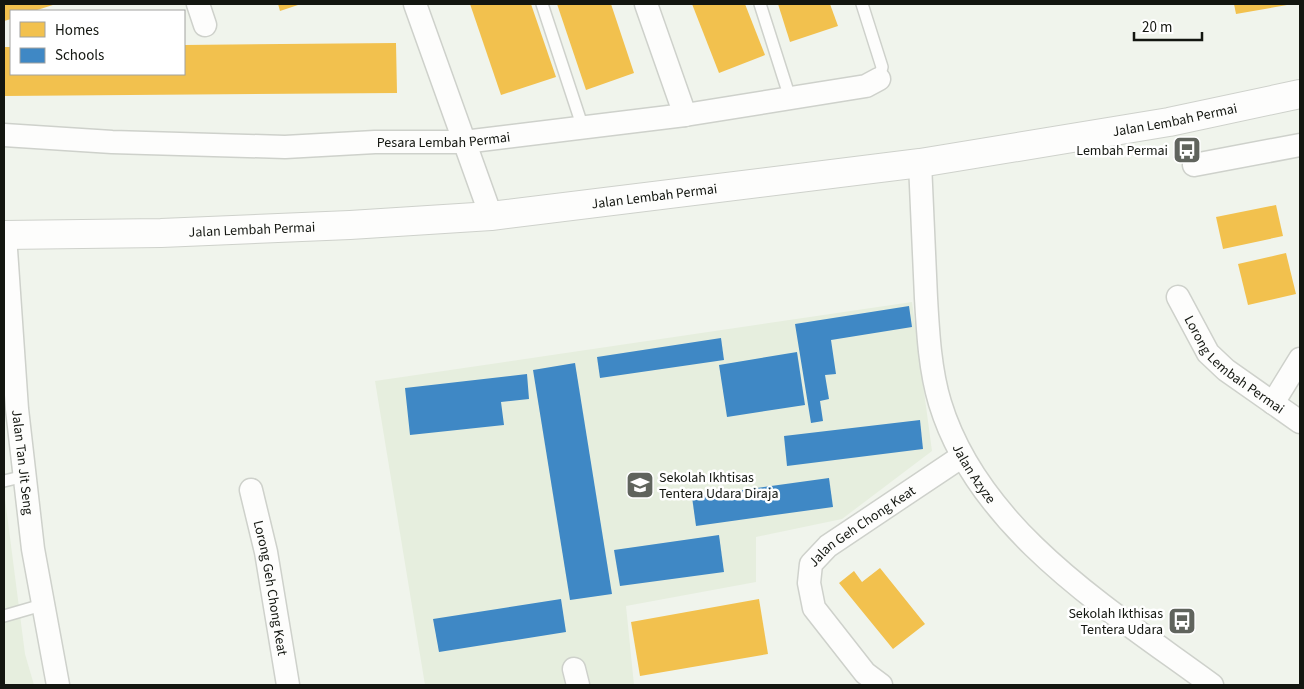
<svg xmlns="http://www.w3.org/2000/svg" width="1304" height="689" font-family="'Source Sans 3',sans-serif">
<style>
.built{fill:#e6eede}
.homes{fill:#f2c14e}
.schools{fill:#3f88c5}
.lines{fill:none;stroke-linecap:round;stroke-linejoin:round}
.service-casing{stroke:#ced1cb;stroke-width:14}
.minor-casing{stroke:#ced1cb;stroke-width:25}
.secondary-casing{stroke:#ced1cb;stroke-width:30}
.service{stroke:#fdfdfc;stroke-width:11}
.minor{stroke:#fdfdfc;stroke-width:22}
.secondary{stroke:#fdfdfc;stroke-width:28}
.labels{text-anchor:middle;stroke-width:5;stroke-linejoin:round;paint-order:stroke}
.street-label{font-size:14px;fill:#131610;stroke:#fff}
.poi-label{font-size:14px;fill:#131610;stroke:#fff;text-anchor:end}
</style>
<rect width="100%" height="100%" fill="#f0f4ec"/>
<!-- built -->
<g class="built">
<path d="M912,302l20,149 -90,68 -86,18v45l-130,24 8,79h-209l-50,-304z"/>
<path d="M4,491l21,163 9,31h-30z"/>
</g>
<!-- homes -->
<g class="homes">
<path d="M4,4h52l-22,7h-23v8l-7,2z"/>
<path d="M278,4h23l-21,7z"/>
<path d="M470,4h61l25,73 -55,18z"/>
<path d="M557,4h54l23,69 -48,17z"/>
<path d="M692,4h53l20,51 -46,18z"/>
<path d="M778,4h52l8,22 -48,16z"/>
<path d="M1234,4h53v1l-51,9z"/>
<path d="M396,43l1,50 -393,3v-49h7v27h173v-29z"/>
<path d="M1276,205l7,31 -60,13 -7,-32z"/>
<path d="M1286,253l10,41 -48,11 -10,-41z"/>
<path d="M880,568l45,56 -32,25 -54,-66 15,-12 8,11z"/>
<path d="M759,599l9,55 -128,22 -9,-54z"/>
</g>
<!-- schools -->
<g class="schools">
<path d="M909,306l3,21 -81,13 5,34 -11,1 4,24 -9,2 3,20 -12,2 -16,-99z"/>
<path d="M721,338l3,22 -124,18 -3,-21z"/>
<path d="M797,352l8,53 -78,12 -8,-52z"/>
<path d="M575,363l37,231 -42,6 -37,-230z"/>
<path d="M527,374l2,25 -28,3 3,23 -94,10 -5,-47z"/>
<path d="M920,420l3,29 -136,17 -3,-30z"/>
<path d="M829,478l4,29 -137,19 -4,-29z"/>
<path d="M719,535l5,37 -104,14 -6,-36z"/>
<path d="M561,599l5,33 -127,20 -6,-33z"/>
</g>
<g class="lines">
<defs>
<g id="service">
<path d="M542,4l41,124"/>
<path d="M760,4l30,94"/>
<path d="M862,4l20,63 -3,12"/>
<path d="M4,481l21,-5"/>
<path d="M4,616l38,-11"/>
</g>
<g id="minor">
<path d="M198,4l7,21"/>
<path d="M415,4l76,212"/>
<path d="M646,4l39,111"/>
<path id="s1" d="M4,135l108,7 173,5 90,-5h89l221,-27 181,-29 13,-7"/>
<path id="s2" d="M920,163c2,45 4,90 6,135 2,35 4,72 14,105 39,128 170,207 272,282"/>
<path d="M1194,165l106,-20"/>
<path id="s3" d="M5,235l12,174 16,140 25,136"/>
<path id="s4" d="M1178,297l30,56 18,17 74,52"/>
<path d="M1273,403l27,-44"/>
<path id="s5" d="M251,490l15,62 22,133"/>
<path d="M574,669l4,16"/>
<path id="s6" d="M881,685l-16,-12 -51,-65 -5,-25 2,-19 17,-18 133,-89"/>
</g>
<g id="secondary">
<path id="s7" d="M4,235l157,-2 189,-8 141,-9 429,-53 249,-41 131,-28"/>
</g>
</defs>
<!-- service casing -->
<use href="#service" class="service-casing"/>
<!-- minor casing -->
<use href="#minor" class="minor-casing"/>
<!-- secondary casing -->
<use href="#secondary" class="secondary-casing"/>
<!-- service -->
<use href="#service" class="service"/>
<!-- minor -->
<use href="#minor" class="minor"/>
<!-- secondary -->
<use href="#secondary" class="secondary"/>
</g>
<!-- icons -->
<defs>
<symbol id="bus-square" viewBox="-11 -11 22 22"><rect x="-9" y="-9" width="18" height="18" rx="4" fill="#60645d" stroke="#fff"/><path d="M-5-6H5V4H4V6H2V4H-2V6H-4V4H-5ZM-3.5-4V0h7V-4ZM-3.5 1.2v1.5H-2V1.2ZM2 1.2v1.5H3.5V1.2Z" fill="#fff"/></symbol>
<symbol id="school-square" viewBox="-11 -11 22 22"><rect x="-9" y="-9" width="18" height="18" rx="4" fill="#60645d" stroke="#fff"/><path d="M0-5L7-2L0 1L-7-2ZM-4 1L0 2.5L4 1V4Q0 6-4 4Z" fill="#fff"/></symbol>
</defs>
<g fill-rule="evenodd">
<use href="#bus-square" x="1171" y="134" width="32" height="32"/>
<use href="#school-square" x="624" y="469" width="32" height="32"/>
<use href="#bus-square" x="1166" y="605" width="32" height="32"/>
</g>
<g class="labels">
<!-- street labels -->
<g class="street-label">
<text dy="5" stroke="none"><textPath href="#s7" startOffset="1178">Jalan Lembah Permai</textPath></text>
<text dy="5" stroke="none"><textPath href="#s1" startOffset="440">Pesara Lembah Permai</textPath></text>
<text dy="5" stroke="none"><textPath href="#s7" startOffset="652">Jalan Lembah Permai</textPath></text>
<text dy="5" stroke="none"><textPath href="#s7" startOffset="248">Jalan Lembah Permai</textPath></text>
<text dy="5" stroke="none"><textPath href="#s4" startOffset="90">Lorong Lembah Permai</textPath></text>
<text dy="5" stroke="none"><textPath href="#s3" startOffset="228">Jalan Tan Jit Seng</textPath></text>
<text dy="5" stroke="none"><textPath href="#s2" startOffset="320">Jalan Azyze</textPath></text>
<text dy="5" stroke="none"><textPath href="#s6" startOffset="211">Jalan Geh Chong Keat</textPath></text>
<text dy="5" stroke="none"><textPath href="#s5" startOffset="100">Lorong Geh Chong Keat</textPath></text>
</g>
<!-- poi labels -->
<g class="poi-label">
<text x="1168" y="155">Lembah Permai</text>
<text x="659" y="482" text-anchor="start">Sekolah Ikhtisas<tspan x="659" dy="16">Tentera Udara Diraja</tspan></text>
<text x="1163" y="618">Sekolah Ikthisas<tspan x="1163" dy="16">Tentera Udara</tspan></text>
</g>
</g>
<!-- border -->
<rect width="1304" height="689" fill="none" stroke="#131610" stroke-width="10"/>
<!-- legend -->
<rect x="10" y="10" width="175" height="65" fill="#ffffff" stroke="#a1a29f"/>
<rect x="20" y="22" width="25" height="15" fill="#f2c14e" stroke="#a1a29f"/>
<text x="55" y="35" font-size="15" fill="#131610">Homes</text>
<rect x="20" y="48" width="25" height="15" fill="#3f88c5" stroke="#a1a29f"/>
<text x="55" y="60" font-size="15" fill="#131610">Schools</text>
<!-- scale -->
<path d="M1134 32v8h68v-8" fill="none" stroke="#131610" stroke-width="2.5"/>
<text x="1142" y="32" font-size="15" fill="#131610" stroke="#ffffff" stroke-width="4" paint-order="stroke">20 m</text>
</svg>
